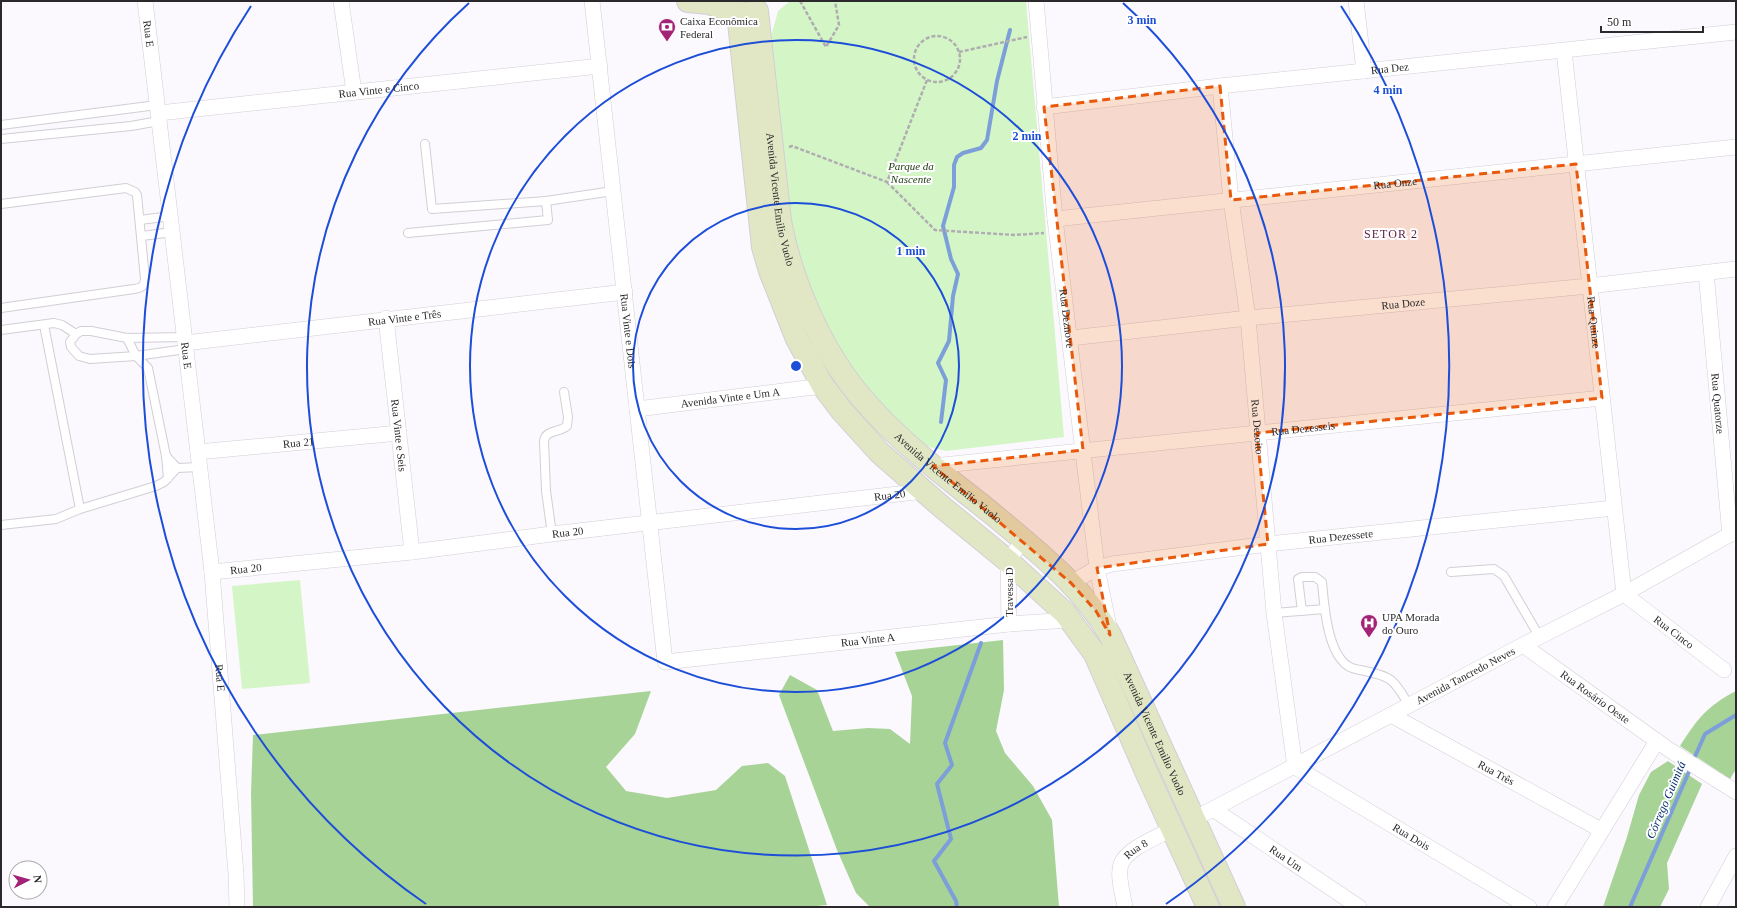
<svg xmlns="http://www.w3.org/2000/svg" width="1737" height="908" font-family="Georgia,serif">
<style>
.green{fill:#d4f6c7}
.forest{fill:#a7d396}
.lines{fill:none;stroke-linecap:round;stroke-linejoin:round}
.stream{stroke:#7c9fda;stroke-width:4}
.lane-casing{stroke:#d2ced5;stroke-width:10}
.street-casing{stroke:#d2ced5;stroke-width:16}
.secondary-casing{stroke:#d2ced5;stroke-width:24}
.path{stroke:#b0adb2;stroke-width:2.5;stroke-dasharray:4 2;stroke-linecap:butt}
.lane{stroke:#fff;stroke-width:8}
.street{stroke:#fff;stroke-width:15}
.secondary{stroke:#e1e7c4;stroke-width:22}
.marked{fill:#e8590c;fill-opacity:0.2;stroke:#e8590c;stroke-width:3;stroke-dasharray:8 5;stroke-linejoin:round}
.ring{fill:none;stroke:#1d4ed8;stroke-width:2}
.labels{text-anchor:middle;stroke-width:4;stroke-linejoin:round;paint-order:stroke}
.poi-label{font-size:11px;fill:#2b292c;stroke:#fff;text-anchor:start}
.street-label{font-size:11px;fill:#2b292c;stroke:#fff}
.park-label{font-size:11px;font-style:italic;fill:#1b370d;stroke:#fff}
.neighbourhood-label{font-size:12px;letter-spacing:1px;fill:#581c41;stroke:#fff}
.water-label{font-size:12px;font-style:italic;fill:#052e71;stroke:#fff}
.centre{fill:#1d4ed8;stroke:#fff;stroke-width:2}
.ring-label{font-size:12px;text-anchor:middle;font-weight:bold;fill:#1d4ed8;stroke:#fff;stroke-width:4;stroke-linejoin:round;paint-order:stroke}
</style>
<rect width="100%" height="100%" fill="#fbf8fe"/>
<!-- green -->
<g class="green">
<path d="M790,1h236l38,436 -118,14 -24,-6 -60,-57 -34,-50 -28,-62 -15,-66 -14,-173 7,-26z"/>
<path d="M300,580l10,103 -68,6 -10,-103z"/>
</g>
<!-- forest -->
<g class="forest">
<path d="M1003,640l1,50 -8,41 9,22 28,33 19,34 7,87h-189l-14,-14 -19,-43 -58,-155 11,-20 27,15 16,41 35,-3 22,1 20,15 2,-48 -17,-44z"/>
<path d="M651,691l-16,43 -29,33 20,24 41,7 49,-8 26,-24 26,-3 17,13 42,129 -20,2h-554l-2,-114 2,-58z"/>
<path d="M1736,691v78l-6,10 -50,-33c17,-27 27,-40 56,-55z"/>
<path d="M1668,761l34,23 -35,79 2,26 -9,18h-57l24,-70 12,-42 12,-23z"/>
</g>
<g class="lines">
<!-- stream -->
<g class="stream">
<path d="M941,422l5,-42 -8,-17 11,-22 4,-45 5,-22 -7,-15 -8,-33 11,-39v-22l3,-8 6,-4 18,-5 6,-8 10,-59 13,-51"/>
<path d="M1693,761l12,-27 31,-19"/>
<path d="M957,907l-1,-6 -22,-40 17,-22 -14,-55 15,-19 -7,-22 36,-100"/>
<path d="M1630,907l61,-140"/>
</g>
<defs>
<g id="lane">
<path d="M1,125l156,-20"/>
<path d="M1,139l130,-13 28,-5"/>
<path d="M425,144l7,65 114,-8"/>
<path d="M1,204l125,-16 9,4 2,3 8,84c-1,8 -4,9 -11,10l-133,19"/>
<path d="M140,220l31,-4"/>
<path d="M408,233l140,-13 -2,-19 67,-10"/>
<path d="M142,236l30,-4"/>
<path d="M1,330l53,-7 8,2 14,9"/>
<path d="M185,337l-58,1 -36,-7h-10l-5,3 -6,8 1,5 8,9 11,3 46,-3 50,-7"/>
<path d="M127,338l9,18 12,12 18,88 11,12 23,-1"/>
<path d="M166,456l2,22"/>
<path d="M80,509l76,-23 8,-4 13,-14"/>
<path d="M1,525l55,-6 24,-10 -36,-184"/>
<path d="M552,534l-6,-43 -2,-50c2,-12 15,-8 23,-15l1,-9 -4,-25"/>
<path d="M1451,572l43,-3 10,7 35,60"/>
<path d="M1302,611l-4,-32 4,-2h13l7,5c2,22 5,70 26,84 4,3 12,4 17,5 29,6 29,10 44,34"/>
<path d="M1274,613l51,-4"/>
</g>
<g id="street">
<path id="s1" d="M145,1l67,571 24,302 1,33"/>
<path d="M341,1l13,91"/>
<path id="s2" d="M592,1l73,661 344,-38 61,-4"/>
<path id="s3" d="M1036,1l19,218 42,349 12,59"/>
<path d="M1356,1l8,70"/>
<path id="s4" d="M1564,51l60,543 100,76"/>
<path id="s5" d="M1220,86l11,114 17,118 26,295 21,154 234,140"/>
<path id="s6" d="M1044,107l176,-21 516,-54"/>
<path id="s7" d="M159,113l441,-47"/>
<path id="s8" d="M1055,219l681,-72"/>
<path id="s9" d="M1706,272l24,263"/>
<path id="s10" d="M386,318l26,234"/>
<path id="s11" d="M1071,338l177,-20 341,-32 147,-17"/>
<path id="s12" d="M185,343l440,-51"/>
<path id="s13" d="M637,409l186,-23"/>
<path id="s14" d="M198,452l201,-19"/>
<path id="s15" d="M933,466l669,-68"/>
<path id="s16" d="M212,572l200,-20 140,-18 372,-43"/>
<path id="s17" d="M1071,583l26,-15 15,-4 156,-20 346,-36"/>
<path d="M1009,624l-1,-63 15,-21"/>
<path id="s18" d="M1523,645l145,104 68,43"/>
<path id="s19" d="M1391,715l210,115"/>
<path id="s20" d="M1213,809l146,98"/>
<path id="s21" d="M1194,819l329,-174 101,-51 112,-63"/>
<path id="s22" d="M1125,907c-2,-12 -8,-31 -4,-43 6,-16 37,-27 51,-35"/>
<path d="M1555,907l102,-166"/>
<path d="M1708,907l28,-51"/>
</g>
<g id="secondary">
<path d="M688,1l21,2 21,7"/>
<path d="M722,1c7,11 18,14 30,12"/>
<path id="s23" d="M757,11l23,210c12,64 44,136 88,184 37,42 84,76 127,111 44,37 86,69 115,119l124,272"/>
<path d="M738,13l25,234 7,24 27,68 26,47 19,25 38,42 62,54 66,54 57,52 30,41 53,122 60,131"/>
</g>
</defs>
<!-- lane casing -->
<use href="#lane" class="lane-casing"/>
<!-- street casing -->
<use href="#street" class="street-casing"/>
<!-- secondary casing -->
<use href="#secondary" class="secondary-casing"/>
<!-- path -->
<g class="path">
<path d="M800,1l26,46 13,-22 -4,-24"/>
<circle cx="937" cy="59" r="23"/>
<path d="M959,52l68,-15"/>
<path d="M789,147l3,-1 95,36 40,-102"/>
<path d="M887,182l48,48 80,5 29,-2"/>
</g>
<!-- lane -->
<use href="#lane" class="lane"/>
<!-- street -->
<use href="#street" class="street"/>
<!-- secondary -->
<use href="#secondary" class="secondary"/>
</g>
<!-- marked area -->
<path class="marked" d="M1220,86l11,114 345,-36 26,234 -345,35 11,111 -171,24 13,67 -14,-24 -25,-28 -138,-117 150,-16 -39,-343z"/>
<!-- distance rings -->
<g class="ring">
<circle cx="796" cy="366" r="163"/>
<circle cx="796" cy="366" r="326"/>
<path d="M1123 3A489 489 0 1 1 469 3"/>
<path d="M426 904A653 653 0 0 1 251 6M1341 6A653 653 0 0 1 1166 904"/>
</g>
<!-- icons -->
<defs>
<symbol id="bank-pin" viewBox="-11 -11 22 30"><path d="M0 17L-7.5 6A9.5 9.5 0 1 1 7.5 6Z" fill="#a32476" stroke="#fff"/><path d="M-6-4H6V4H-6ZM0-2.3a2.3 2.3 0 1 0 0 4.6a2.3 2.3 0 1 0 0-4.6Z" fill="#fff"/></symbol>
<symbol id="hospital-pin" viewBox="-11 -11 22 30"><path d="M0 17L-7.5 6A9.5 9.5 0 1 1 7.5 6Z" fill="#a32476" stroke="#fff"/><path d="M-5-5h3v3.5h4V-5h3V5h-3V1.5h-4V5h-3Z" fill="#fff"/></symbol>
</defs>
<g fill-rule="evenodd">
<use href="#bank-pin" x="657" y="17" width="20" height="27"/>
<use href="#hospital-pin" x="1359" y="613" width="20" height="27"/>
</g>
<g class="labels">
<!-- poi labels -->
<g class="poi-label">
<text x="680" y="25">Caixa Econômica<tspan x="680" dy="13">Federal</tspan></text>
<text x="1382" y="621">UPA Morada<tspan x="1382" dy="13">do Ouro</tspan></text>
</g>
<!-- street labels -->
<g class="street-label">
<text dy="4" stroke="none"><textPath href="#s1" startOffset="33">Rua E</textPath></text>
<text dy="4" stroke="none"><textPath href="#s6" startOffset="348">Rua Dez</textPath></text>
<text dy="4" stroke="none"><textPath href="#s7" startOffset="221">Rua Vinte e Cinco</textPath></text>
<text dy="4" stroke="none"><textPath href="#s8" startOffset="342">Rua Onze</textPath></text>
<text dy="4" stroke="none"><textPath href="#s23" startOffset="190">Avenida Vicente Emilio Vuolo</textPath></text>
<text dy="4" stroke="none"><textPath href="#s11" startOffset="334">Rua Doze</textPath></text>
<text dy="4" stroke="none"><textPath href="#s12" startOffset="221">Rua Vinte e Três</textPath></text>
<text dy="4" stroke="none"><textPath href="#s3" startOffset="319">Rua Deznove</textPath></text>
<text dy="4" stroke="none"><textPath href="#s4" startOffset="273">Rua Quinze</textPath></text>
<text dy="4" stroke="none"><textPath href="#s2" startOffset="332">Rua Vinte e Dois</textPath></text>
<text dy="4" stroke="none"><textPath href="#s1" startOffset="357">Rua E</textPath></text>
<text dy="4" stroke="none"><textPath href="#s13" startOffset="94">Avenida Vinte e Um A</textPath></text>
<text dy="4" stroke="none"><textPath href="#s9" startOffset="132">Rua Quatorze</textPath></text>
<text dy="4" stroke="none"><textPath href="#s5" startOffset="343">Rua Dezoito</textPath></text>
<text dy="4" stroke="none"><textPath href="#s15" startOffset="372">Rua Dezesseis</textPath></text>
<text dy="4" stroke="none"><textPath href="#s10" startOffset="118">Rua Vinte e Seis</textPath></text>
<text dy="4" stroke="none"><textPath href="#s14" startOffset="101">Rua 21</textPath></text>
<text dy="4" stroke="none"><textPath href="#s23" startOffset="526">Avenida Vicente Emilio Vuolo</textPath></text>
<text dy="4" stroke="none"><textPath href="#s16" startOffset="682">Rua 20</textPath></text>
<text dy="4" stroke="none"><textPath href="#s16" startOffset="358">Rua 20</textPath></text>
<text dy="4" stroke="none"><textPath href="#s17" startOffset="276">Rua Dezessete</textPath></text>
<text dy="4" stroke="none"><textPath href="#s16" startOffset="34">Rua 20</textPath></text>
<text transform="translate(1009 592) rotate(-90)" y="4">Travessa D</text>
<text dy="4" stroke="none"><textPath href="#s4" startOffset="609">Rua Cinco</textPath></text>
<text dy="4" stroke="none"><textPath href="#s2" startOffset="869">Rua Vinte A</textPath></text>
<text dy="4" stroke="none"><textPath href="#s21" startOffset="307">Avenida Tancredo Neves</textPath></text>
<text dy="4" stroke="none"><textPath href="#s1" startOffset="681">Rua E</textPath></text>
<text dy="4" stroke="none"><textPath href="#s18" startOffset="89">Rua Rosário Oeste</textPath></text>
<text dy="4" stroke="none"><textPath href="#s23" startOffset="861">Avenida Vicente Emilio Vuolo</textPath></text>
<text dy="4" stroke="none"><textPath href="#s19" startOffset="120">Rua Três</textPath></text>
<text dy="4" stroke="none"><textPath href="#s5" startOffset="821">Rua Dois</textPath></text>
<text dy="4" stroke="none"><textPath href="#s22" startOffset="65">Rua 8</textPath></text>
<text dy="4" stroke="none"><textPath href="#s20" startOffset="88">Rua Um</textPath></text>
</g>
<!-- park labels -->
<g class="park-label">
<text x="911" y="170">Parque da<tspan x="911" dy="13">Nascente</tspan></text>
</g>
<!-- neighbourhood labels -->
<g class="neighbourhood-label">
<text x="1391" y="238">SETOR 2</text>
</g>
<!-- water labels -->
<g class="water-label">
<text transform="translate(1666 800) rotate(-67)" y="4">Córrego Guimitá</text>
</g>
</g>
<circle cx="796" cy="366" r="6" class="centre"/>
<g class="ring-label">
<text x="1142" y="24">3 min</text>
<text x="1388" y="94">4 min</text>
<text x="1027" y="140">2 min</text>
<text x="911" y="255">1 min</text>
</g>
<!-- border -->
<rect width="1737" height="908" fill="none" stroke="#2b292c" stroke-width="4"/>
<!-- north arrow -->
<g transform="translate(28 880) rotate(84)"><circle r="19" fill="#ffffff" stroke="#aaa9ab"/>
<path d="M0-3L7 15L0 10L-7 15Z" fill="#a32476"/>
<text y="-6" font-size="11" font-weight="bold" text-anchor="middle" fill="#2b292c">N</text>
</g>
<!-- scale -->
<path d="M1601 26v6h102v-6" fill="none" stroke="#2b292c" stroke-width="2"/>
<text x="1607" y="26" font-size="12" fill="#2b292c" stroke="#ffffff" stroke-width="3" paint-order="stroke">50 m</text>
</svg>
